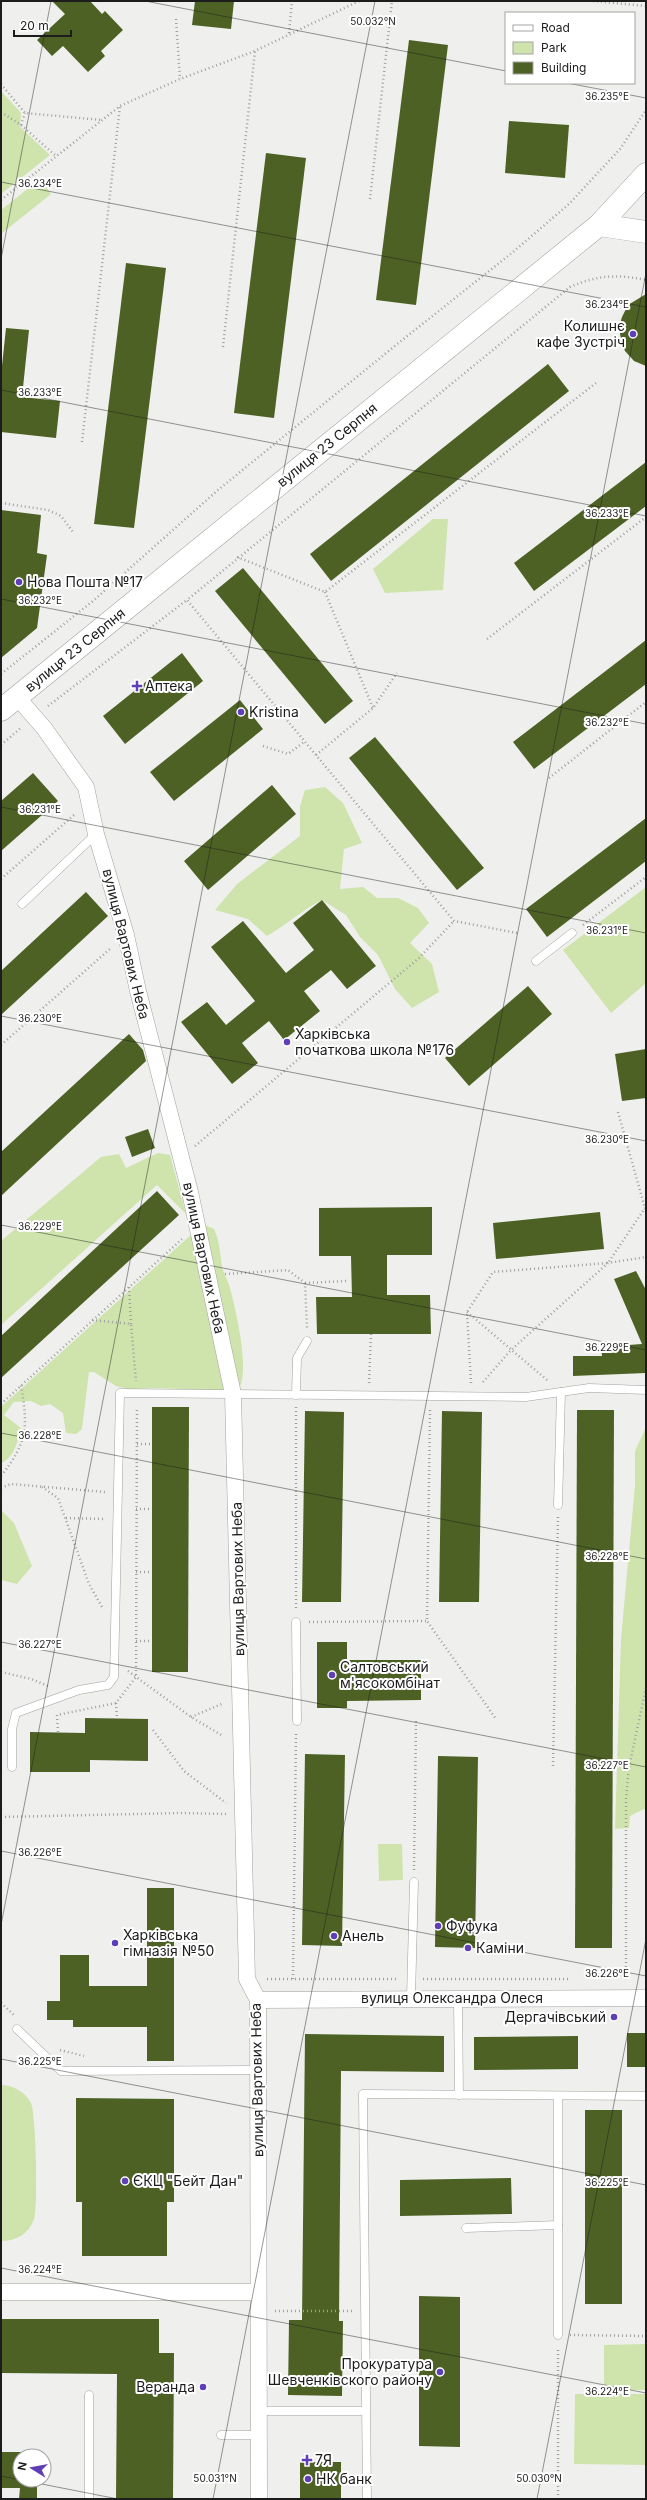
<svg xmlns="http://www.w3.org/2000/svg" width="647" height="2500" font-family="Inter,sans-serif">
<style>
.green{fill:#cee4ac}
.building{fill:#4d6125}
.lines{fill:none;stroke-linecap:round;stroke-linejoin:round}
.lane-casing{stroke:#a0a19e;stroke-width:9}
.street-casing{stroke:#a0a19e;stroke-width:17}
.secondary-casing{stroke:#a0a19e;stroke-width:23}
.path{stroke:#a0a19f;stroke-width:2.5;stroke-dasharray:1 3;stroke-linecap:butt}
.lane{stroke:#fff;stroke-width:8}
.street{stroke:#fff;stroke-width:16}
.secondary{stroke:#fff;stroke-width:22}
.ticks{fill:none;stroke:#1b1c1b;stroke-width:1;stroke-opacity:0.45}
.poi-dot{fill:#5f3fb7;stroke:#fff;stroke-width:1.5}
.labels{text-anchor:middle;stroke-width:4;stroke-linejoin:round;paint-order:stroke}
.poi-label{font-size:14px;fill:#1b1c1b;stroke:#fff;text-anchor:start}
.street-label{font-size:14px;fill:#1b1c1b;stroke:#fff}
.ticks-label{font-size:10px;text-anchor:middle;fill:#1b1c1b;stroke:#fff;stroke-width:4;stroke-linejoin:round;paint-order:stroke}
</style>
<rect width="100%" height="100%" fill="#eff0ed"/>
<!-- green -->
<g class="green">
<path d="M1,91l20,22 -1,14 30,28 -49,39z"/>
<path d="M40,179l11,15 -50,40v-24z"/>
<path d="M433,519h15l-5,71 -58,3 -12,-24z"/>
<path d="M325,787l18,16 19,40 -18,6 -4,40 23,-2 14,11h21l20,10 11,15 -19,20 22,21 7,28 -27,16 -17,-19 -17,-34 -18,-18 -14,-22 -24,-15c-20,10 -36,25 -55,36l-19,-17 -33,-9 22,-26 63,-48v-30l5,-16z"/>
<path d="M646,887v96l-35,30 -48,-63z"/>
<path d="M158,1153l12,2 16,59 -29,-29 -156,140v-84l100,-84 18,-3 7,14z"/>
<path d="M203,1224l11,5c6,13 6,25 8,38 2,7 6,14 8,21 6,23 20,81 9,101l-11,2 -72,-3 -28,1 -12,-3 -22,-14h-5l-7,57 -6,5 -10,-1 -3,-20 -13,-9 -9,2 -10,-5 -17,1 -10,13 17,13c-3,12 -7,31 -20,35v-56z"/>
<path d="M646,1427v381l-16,8 -1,12 -14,1 6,-190 14,-154v-34z"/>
<path d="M1,1510l13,13 18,43 -15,18 -16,-4z"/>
<path d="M378,1844h24l1,36 -24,1z"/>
<path d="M1,2085c12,0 24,7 30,18 5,11 7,104 3,116 -5,15 -18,22 -33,22z"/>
<path d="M646,2344v46h-42v-45z"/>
<path d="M575,2394h71v71l-72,-1z"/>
</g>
<!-- building -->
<g class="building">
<path d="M52,1h38l12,13 3,-3 18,19 -22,21 4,5 -17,16 -25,-26 -11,10 -15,-16 28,-26z"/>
<path d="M195,1h39l-3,28 -39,-4z"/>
<path d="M409,40l39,5 -32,260 -40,-5z"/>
<path d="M509,121l60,4 -4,53 -60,-5z"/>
<path d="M266,153l40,5 -32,260 -40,-5z"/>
<path d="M126,263l40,5 -32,260 -40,-4z"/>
<path d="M646,294v72l-12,-5 -9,-10 -4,-11 -2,-13 3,-10 6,-12z"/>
<path d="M6,328l23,2 -7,67 38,4 -4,37 -55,-6v-57z"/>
<path d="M548,364l21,27 -238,190 -21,-27z"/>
<path d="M646,462v44l-112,85 -20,-28z"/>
<path d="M1,510l40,5 -4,38 10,2 -10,73 -36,30z"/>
<path d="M243,568l110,133 -28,23 -110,-133z"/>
<path d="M646,640v44l-112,85 -21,-27z"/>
<path d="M182,653l21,28 -78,63 -22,-28z"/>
<path d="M240,700l23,29 -89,72 -24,-29z"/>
<path d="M375,737l109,131 -27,22 -108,-132z"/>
<path d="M33,773l25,28 -57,50v-50z"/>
<path d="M272,785l24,29 -88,76 -24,-29z"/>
<path d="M646,818v43l-99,76 -21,-28z"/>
<path d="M86,892l22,24 -107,99v-44z"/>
<path d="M322,900l54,66 -29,23 -16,-19 -27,21 16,20 -36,29 -15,-19 -27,22 16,20 -26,21 -51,-62 26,-20 19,23 29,-24 -44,-54 32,-26 43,52 28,-23 -21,-27z"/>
<path d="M528,986l24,28 -83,72 -24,-28z"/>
<path d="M129,1034l14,16 3,11 -145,135v-44z"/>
<path d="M646,1049v49l-24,3 -7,-47z"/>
<path d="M148,1129l7,19 -23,9 -7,-20z"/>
<path d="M157,1191l22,24 -178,163v-42z"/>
<path d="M432,1207v48h-45v40h43l1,39h-114l-1,-37h36l-1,-41h-32v-48z"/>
<path d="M600,1212l4,37 -108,10 -3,-36z"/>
<path d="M636,1271l10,19v83l-73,3v-20h29l-1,-9 41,-3 -28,-65z"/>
<path d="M152,1407h37l-1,265h-36z"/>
<path d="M577,1410h37l-2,538h-37z"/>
<path d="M305,1411l39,1 -3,190h-39z"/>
<path d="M442,1411l40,1 -3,190h-40z"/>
<path d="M317,1642h30v18h74v40l-74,1v7h-30z"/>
<path d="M85,1718l63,1v42l-58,-1v12h-60v-40l55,1z"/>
<path d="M305,1754l40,1 -3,191 -40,-1z"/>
<path d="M438,1756l40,1 -3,191 -40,-1z"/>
<path d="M147,1888h27v173h-27v-34h-74v-7h-26v-19h13v-46h29v31h58z"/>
<rect x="627" y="2033" width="19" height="34"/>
<path d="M305,2034l139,2v36l-103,-1 -2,250h4l-1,75 -54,-1 1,-75h13z"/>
<path d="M578,2036v33l-104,1v-33z"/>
<path d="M76,2098l98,1v103h-7v54h-85v-54h-6z"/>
<rect x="585" y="2110" width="37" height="194"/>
<path d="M511,2178l1,36 -112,2v-36z"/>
<path d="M419,2296l41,1v150l-41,-1z"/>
<path d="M1,2319h158v34h15l-1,146h-57l1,-125 -116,-1z"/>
<path d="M1,2452h36v4h-17v24h17v19h-18l1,-11h-19z"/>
<rect x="300" y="2462" width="41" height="37"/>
</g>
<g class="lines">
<defs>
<g id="lane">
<path d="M22,904l74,-70"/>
<path d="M536,961l36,-28"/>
<path d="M296,1395l1,-37 10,-17"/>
<path d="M558,1505l3,-113"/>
<path d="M296,1622l1,99"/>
<path d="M12,1767v-38l4,-16 63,-23 29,-5 6,-8 6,-284 406,4 63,-9 57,2"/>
<path d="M411,1997l3,-115"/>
<path d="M458,1998l1,97"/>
<path d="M17,2029l44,42 198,-1"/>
<path d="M558,2096v239"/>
<path d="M466,2228l92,-3"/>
<path d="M89,2395v104"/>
<path d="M258,2411h106"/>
<path d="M221,2435h37"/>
<path d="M367,2499l-4,-405 283,2"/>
</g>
<g id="street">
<path d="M17,697l27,31 42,59 10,47 30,101 12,56 52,201 43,202 14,585 11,21 1,499"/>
<path d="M258,2000l388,-2"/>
<path d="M1,2292h257"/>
</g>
<g id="secondary">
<path d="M599,225l47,7"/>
<path d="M1,710l598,-485 47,-51"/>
</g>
</defs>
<!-- lane casing -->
<use href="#lane" class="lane-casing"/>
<!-- street casing -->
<use href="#street" class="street-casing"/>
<!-- secondary casing -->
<use href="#secondary" class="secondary-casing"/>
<!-- path -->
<g class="path">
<path d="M593,1l53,5"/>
<path d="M176,19l4,60"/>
<path d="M289,33l3,-32"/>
<path d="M1,84l24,29 77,7"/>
<path d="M1,112l20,13 35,31"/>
<path d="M21,125l4,-12"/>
<path d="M370,199l22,-198"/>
<path d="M1,200l119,-94 60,-27 75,-28 104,-50"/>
<path d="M223,347l32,-296"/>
<path d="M82,442l38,-336"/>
<path d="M1,503l47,7 13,6 12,16"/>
<path d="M237,557l88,35 271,-209"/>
<path d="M325,592l48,116"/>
<path d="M487,639l159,-122"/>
<path d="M1,674l92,-73 125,-111 178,-145 117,-93 56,-48 51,-55 26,-39"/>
<path d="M48,706l139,-106"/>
<path d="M1,745l21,-18"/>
<path d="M263,746l25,8 16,-12"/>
<path d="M316,755l57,-47 24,-35"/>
<path d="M549,778l97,-76"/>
<path d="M1,879l73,-64"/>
<path d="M583,925l63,-48"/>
<path d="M517,933l-63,-12 -267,-321 383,-313c28,-12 46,-13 76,-7"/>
<path d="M1,1045l110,-97"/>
<path d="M618,1112l28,100"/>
<path d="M195,1146l224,-188 35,-37"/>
<path d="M225,1274l63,-4 17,13 2,45"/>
<path d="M305,1283l42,-2"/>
<path d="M129,1287l2,37"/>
<path d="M467,1312l80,68"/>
<path d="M92,1320l39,4 5,57"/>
<path d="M483,1382l28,-32 97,-87 38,-6"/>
<path d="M369,1383l2,-49"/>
<path d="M471,1383l-4,-71 26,-40 115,-9 37,-55"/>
<path d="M1,1404l181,-165"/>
<path d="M296,1407v203"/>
<path d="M430,1410l-3,211 69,98"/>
<path d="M137,1444h15"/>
<path d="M1,1476c27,-34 27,-50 20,-91"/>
<path d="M42,1487l16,11 31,86 13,23"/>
<path d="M1,1488l10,-4 94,8"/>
<path d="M136,1509h16"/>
<path d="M66,1518l39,1"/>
<path d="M136,1572h16"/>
<path d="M309,1622l118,-1"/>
<path d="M136,1641h16"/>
<path d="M128,1671l63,46 32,19"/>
<path d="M1,1672l30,7 17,7"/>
<path d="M116,1703l1,15"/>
<path d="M191,1717l33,-14"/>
<path d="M153,1730l31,41 42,32"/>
<path d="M58,1732l-1,-17 59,-12 20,-26 1,-270"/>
<path d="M553,1766l5,-249"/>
<path d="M1,1817l181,-4 44,1"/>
<path d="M414,1870l2,-150"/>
<path d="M267,1979h131"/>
<path d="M293,1979l3,-245"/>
<path d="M423,1979h147"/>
<path d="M626,1979v-180l3,-32 17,-79"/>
<path d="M1,2003l14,13"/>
<path d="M60,2050l24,6"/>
<path d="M275,2311h77"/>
<path d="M570,2335l76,1"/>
<path d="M558,2499v-151"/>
</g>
<!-- lane -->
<use href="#lane" class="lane"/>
<!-- street -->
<use href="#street" class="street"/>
<!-- secondary -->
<use href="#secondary" class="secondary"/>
</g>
<!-- ticks -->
<path class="ticks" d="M145,1l361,70M567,83l79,15M1,182l645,125M1,259l50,-258M1,390l645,126M1,599l645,125M1,807l645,126M1,1016l645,125M1,1225l645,125M1,1433l645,126M1,1642l645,125M1,1851l645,125M1,1925l374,-1924M1,2059l645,126M1,2268l645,125M1,2476l117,23M213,2499l433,-2226M537,2499l109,-560"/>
<!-- markers -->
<g class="poi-dot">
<circle cx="633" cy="334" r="4"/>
<circle cx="19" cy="582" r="4"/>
<path d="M135 680h4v4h4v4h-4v4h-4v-4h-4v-4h4z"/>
<circle cx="241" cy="712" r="4"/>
<circle cx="287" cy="1042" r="4"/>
<circle cx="332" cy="1675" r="4"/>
<circle cx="438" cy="1926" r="4"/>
<circle cx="334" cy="1936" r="4"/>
<circle cx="115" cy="1943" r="4"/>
<circle cx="468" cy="1948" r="4"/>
<circle cx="614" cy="2017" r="4"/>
<circle cx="125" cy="2181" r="4"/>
<circle cx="440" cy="2372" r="4"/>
<circle cx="203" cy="2387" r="4"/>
<path d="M305 2454h4v4h4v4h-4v4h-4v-4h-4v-4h4z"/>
<circle cx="308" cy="2479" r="4"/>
</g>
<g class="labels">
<!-- poi labels -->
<g class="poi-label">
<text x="625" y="331" text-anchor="end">Колишнє<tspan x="625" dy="16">кафе Зустріч</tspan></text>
<text x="27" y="587">Нова Пошта №17</text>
<text x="145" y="691">Аптека</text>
<text x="249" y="717">Kristina</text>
<text x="295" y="1039">Харківська<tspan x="295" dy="16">початкова школа №176</tspan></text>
<text x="340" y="1672">Салтовський<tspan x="340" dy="16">м'ясокомбінат</tspan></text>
<text x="446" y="1931">Фуфука</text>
<text x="123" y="1940">Харківська<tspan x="123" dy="16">гімназія №50</tspan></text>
<text x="342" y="1941">Анель</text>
<text x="476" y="1953">Каміни</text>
<text x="606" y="2022" text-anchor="end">Дергачівський</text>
<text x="133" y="2186">ЄКЦ "Бейт Дан"</text>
<text x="432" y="2369" text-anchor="end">Прокуратура<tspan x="432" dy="16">Шевченківского району</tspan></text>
<text x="195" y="2392" text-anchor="end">Веранда</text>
<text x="315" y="2465">7Я</text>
<text x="316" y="2484">НК банк</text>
</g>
<!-- street labels -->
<g class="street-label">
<text transform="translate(327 445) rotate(-39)" y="5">вулиця 23 Серпня</text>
<text transform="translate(75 650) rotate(-39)" y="5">вулиця 23 Серпня</text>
<text transform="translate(126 944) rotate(76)" y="5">вулиця Вартових Неба</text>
<text transform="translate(204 1258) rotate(78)" y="5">вулиця Вартових Неба</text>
<text transform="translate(238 1579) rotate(-91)" y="5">вулиця Вартових Неба</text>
<text x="452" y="2003">вулиця Олександра Олеся</text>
<text transform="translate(257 2080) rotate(-91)" y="5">вулиця Вартових Неба</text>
</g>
</g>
<g class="ticks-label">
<text x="373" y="25">50.032°N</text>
<text x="607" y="100">36.235°E</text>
<text x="40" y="187">36.234°E</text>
<text x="607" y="308">36.234°E</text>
<text x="40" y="396">36.233°E</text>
<text x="607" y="517">36.233°E</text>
<text x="40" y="604">36.232°E</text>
<text x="607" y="726">36.232°E</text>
<text x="40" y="813">36.231°E</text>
<text x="607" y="934">36.231°E</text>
<text x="40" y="1022">36.230°E</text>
<text x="607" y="1143">36.230°E</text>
<text x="40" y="1230">36.229°E</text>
<text x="607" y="1351">36.229°E</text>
<text x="40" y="1439">36.228°E</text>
<text x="607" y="1560">36.228°E</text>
<text x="40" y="1648">36.227°E</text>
<text x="607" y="1769">36.227°E</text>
<text x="40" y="1856">36.226°E</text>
<text x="607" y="1977">36.226°E</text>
<text x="40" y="2065">36.225°E</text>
<text x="607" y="2186">36.225°E</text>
<text x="40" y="2273">36.224°E</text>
<text x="607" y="2395">36.224°E</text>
<text x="215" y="2482">50.031°N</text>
<text x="539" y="2482">50.030°N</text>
</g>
<!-- border -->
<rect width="647" height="2500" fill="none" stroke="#1b1c1b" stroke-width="4"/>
<!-- legend -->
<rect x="505" y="12" width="130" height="72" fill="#ffffff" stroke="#a4a4a4"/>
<rect x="513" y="25" width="20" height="6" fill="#ffffff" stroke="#a4a4a4"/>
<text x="541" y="32" font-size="12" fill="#1b1c1b">Road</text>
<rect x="513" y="42" width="20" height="12" fill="#cee4ac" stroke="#a4a4a4"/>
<text x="541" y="52" font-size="12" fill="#1b1c1b">Park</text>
<rect x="513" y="62" width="20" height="12" fill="#4d6125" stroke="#a4a4a4"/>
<text x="541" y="72" font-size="12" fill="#1b1c1b">Building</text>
<!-- north arrow -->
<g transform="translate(32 2468) rotate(281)"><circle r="19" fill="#ffffff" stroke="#a4a4a4"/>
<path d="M0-3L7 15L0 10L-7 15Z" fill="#5f3fb7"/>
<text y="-6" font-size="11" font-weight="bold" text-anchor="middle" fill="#1b1c1b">N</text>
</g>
<!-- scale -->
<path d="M14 30v6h57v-6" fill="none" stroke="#1b1c1b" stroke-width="2"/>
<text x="20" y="30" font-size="12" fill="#1b1c1b" stroke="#ffffff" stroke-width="3" paint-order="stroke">20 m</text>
</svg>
